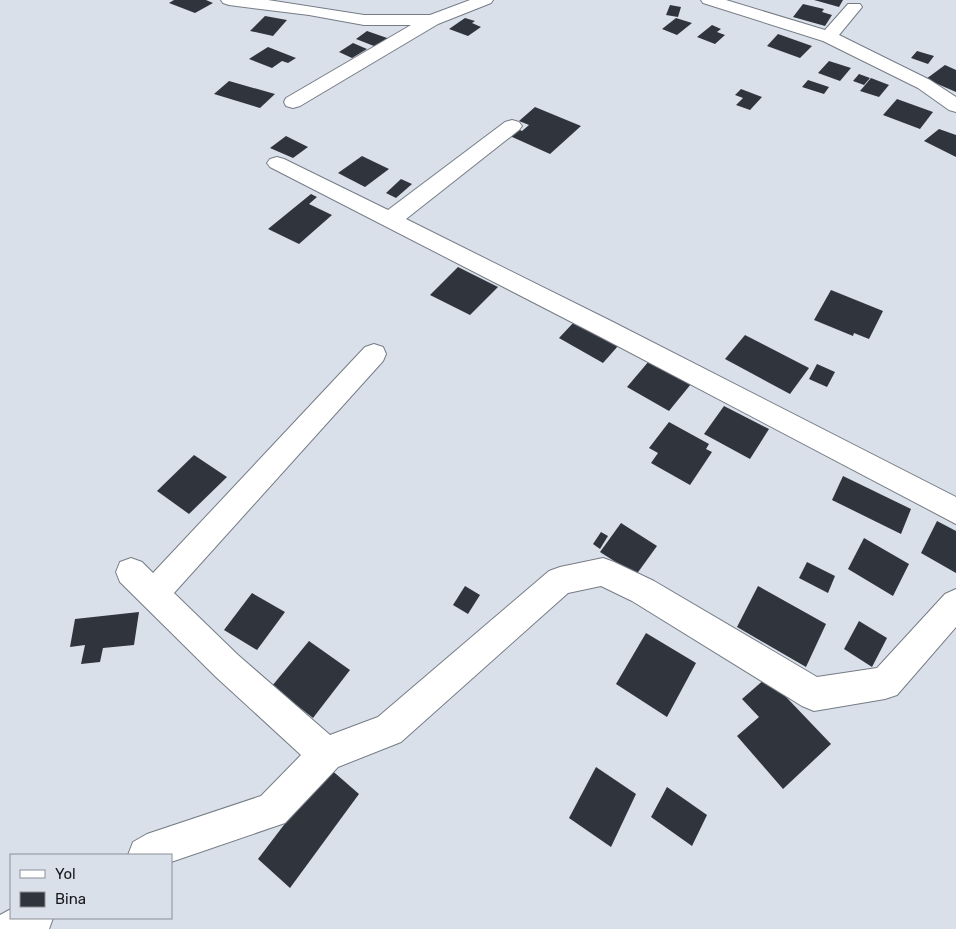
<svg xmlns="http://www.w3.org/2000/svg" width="956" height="929" font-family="Rubik,sans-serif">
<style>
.building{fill:#30353d}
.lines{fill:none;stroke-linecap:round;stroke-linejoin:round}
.minor-casing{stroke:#767c85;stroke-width:2}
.minor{fill:#fff;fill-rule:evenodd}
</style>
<rect width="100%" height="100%" fill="#d9e0ea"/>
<!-- building -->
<g class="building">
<path d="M174,0h32l7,3 -18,10 -26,-10z"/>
<path d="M814,0h29l-4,7z"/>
<path d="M803,4l21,5 -2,3 10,3 -7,11 -32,-9z"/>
<path d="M670,5l11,2 -3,10 -12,-2z"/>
<path d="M265,16l22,4 -14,16 -23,-5z"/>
<path d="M465,18l10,3 -3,2 9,4 -13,9 -19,-7z"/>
<path d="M676,18l16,5 -15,12 -15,-6z"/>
<path d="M712,25l9,4 -4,3 8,3 -10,9 -18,-7z"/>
<path d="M367,31l23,8 -11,9 -23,-9z"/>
<path d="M778,34l34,12 -12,12 -33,-12z"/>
<path d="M353,43l14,6 -15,9 -13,-6z"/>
<path d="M268,47l28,11 -8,5 -6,-2 -10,7 -23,-9z"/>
<path d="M917,51l17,5 -6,8 -17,-6z"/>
<path d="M829,61l22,7 -11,13 -22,-8z"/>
<path d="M945,65l11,5v22l-30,-13z"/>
<path d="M859,74l11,4 -6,7 -11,-4z"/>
<path d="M871,78l18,7 -10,12 -19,-6z"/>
<path d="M808,80l21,7 -5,7 -22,-7z"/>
<path d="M229,81l46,13 -15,14 -46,-14z"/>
<path d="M741,89l21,8 -12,13 -14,-5 7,-7 -8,-3z"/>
<path d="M897,99l36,13 -13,17 -37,-14z"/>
<path d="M535,107l46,19 -31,28 -40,-18 8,-7 4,2 7,-6 -10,-4z"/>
<path d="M939,129l17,6v22l-32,-16z"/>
<path d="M286,136l22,11 -15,11 -23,-10z"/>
<path d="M362,156l27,13 -24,18 -27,-14z"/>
<path d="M401,179l11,5 -16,14 -10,-5z"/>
<path d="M311,194l6,3 -8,7 23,11 -33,29 -31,-15z"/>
<path d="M458,267l40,20 -28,28 -40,-20z"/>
<path d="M831,290l52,21 -14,28 -15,-6 -1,3 -39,-16z"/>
<path d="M574,322l44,24 -15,17 -44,-25z"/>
<path d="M745,335l64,33 -19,26 -65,-35z"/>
<path d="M649,361l42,23 -22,27 -42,-24z"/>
<path d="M817,364l18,8 -8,15 -18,-8z"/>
<path d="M724,406l45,23 -19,30 -46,-25z"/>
<path d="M669,422l40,22 -3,5 6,3 -22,33 -39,-22 7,-10 -9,-5z"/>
<path d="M194,455l33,22 -38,37 -32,-23z"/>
<path d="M843,476l68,33 -10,25 -69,-34z"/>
<path d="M937,521l19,10v42l-35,-20z"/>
<path d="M621,523l36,23 -21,29 -36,-23z"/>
<path d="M601,532l7,4 -8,13 -7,-5z"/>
<path d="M864,538l45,26 -16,32 -45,-27z"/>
<path d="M807,562l28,14 -7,17 -29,-15z"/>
<path d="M465,586l15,9 -12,19 -15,-9z"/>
<path d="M758,586l68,38 -20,43 -69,-40z"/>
<path d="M252,593l33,19 -28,38 -33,-20z"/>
<path d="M139,612l-5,33 -31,3 -3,14 -19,2 4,-19 -15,2 5,-28z"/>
<path d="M859,621l28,17 -15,29 -28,-18z"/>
<path d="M646,633l50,30 -29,54 -51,-33z"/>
<path d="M309,641l41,29 -37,48 -41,-32z"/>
<path d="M767,677l64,67 -48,45 -46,-53 22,-19 -17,-18z"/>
<path d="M328,767l31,27 -69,94 -32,-29z"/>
<path d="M596,767l40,27 -25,53 -42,-29z"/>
<path d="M667,787l40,28 -15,31 -41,-29z"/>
</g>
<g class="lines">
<defs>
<g id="minor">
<path d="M221,0h47l96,15h66l40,-15h23l-2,3 -53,21 -138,82 -7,2 -7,-2 -2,-4 2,-4 125,-73h-47l-55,-10 -80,-10 -6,-2z"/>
<path d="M701,0h25l99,30 23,-26h12l2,3 -23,28 91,45 26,17v15l-7,-2 -31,-22 -95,-47 -120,-38z"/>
<path d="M512,120l7,2 3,4 -3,4 -113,89 205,102 345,176v27l-363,-191 -323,-166 -3,-4 3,-4 7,-2 7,2 104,51 117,-88z"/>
<path d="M374,344l9,3 3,7 -3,7 -209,232 64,62 92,80 48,-18 171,-146 11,-4 43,-9 11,4 40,19 163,96 60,-9 68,-74 11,-5v38l-59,68 -12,4 -71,12 -12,-5 -170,-105 -31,-15 -33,7 -167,149 -63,25 -53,56 -114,39v-7h-43l5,-13 14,-8 114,-38 40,-41 -85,-78 -96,-95 -4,-10 4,-10 11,-4 11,4 11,11 212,-226z"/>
<path d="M11,909v9h42l-4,11h-49v-14z"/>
</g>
</defs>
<!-- minor casing -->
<use href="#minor" class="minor-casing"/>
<!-- minor -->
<use href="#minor" class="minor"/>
</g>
<!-- legend -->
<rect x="10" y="854" width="162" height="65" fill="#d9e0ea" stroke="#8b9097"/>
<rect x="20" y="870" width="25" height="8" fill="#ffffff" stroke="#8b9097"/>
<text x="55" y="879" font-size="15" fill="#15171a">Yol</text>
<rect x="20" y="892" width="25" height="15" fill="#30353d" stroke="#8b9097"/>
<text x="55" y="904" font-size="15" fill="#15171a">Bina</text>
</svg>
